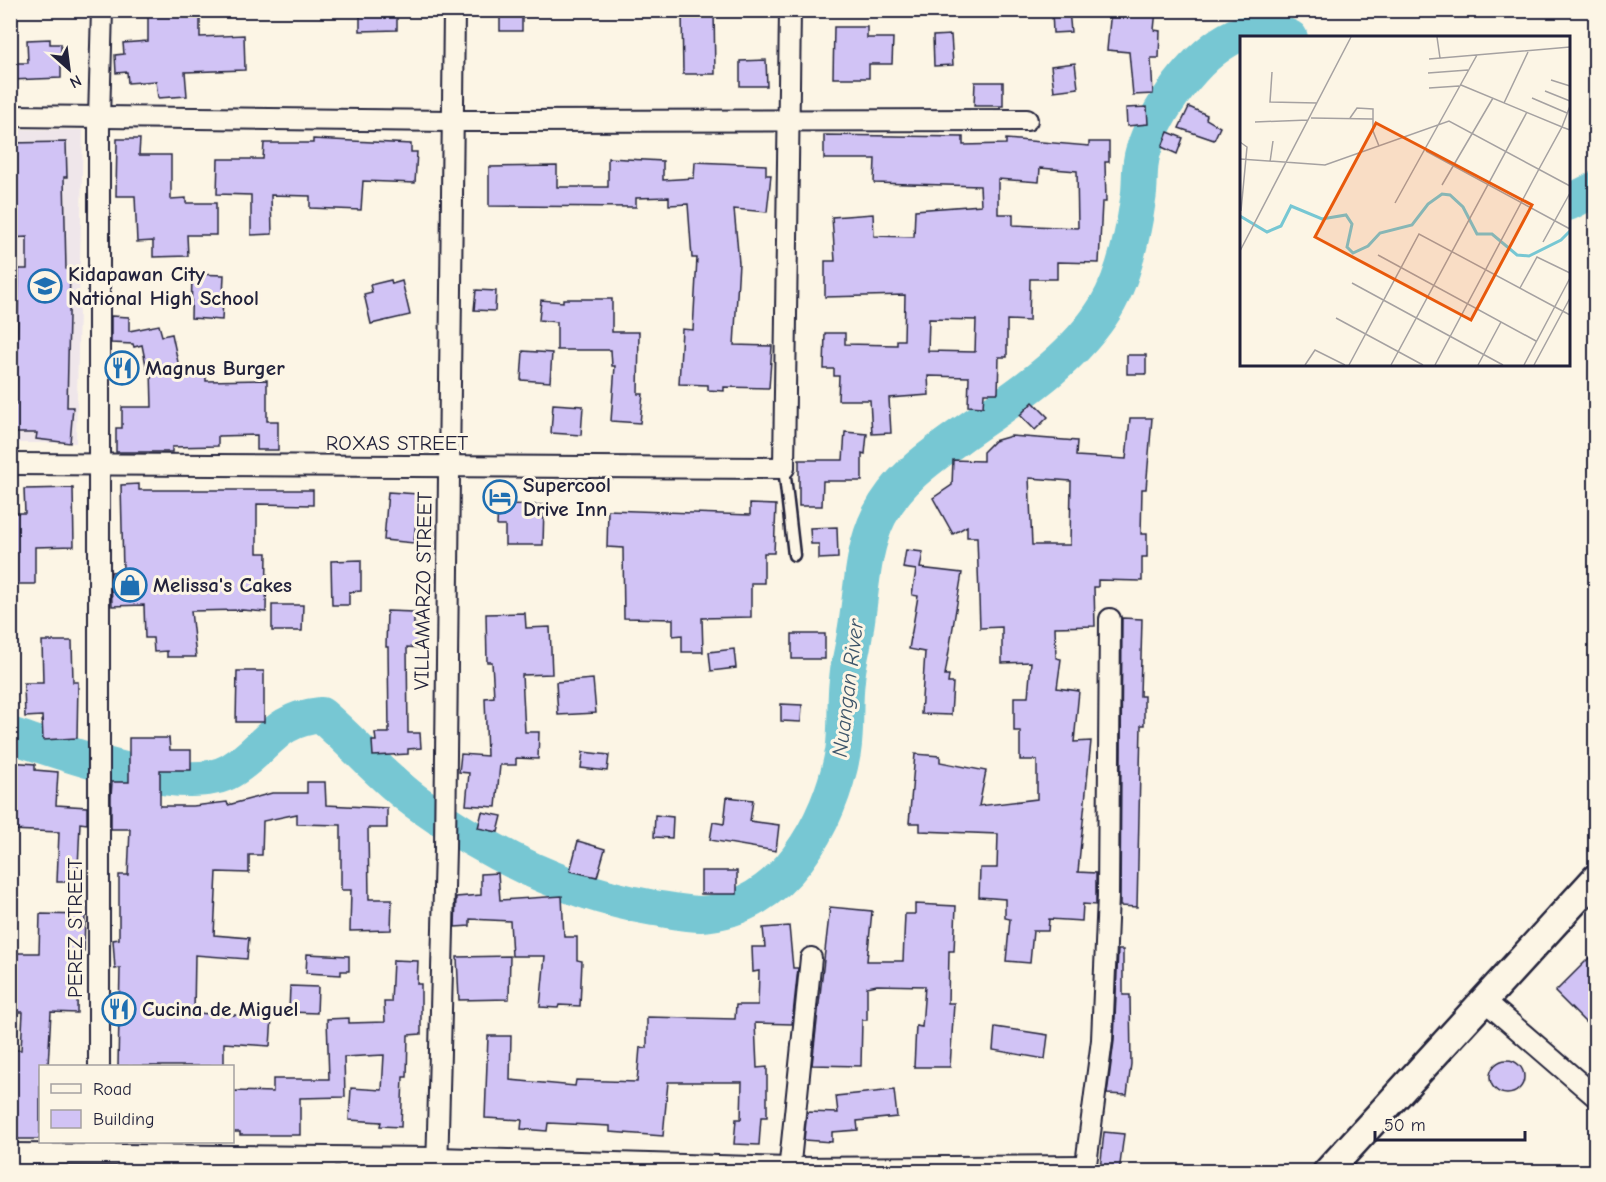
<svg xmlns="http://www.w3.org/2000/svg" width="1606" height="1182" font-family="'Comic Neue',sans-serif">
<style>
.built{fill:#efe6ea}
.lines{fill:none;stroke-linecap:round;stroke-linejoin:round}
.river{stroke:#77c7d3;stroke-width:36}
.building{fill:#d1c3f5;stroke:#22223b;stroke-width:1.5;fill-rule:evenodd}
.service-casing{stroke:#22223b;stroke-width:15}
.minor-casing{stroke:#22223b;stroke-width:24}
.secondary-casing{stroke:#22223b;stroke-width:32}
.service{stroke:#fcf5e5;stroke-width:10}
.minor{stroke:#fcf5e5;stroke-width:20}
.secondary{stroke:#fcf5e5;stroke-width:27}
.labels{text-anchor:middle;stroke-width:6;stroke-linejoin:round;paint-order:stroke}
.poi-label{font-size:21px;font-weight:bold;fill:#22223b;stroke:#fcf5e5;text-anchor:start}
.street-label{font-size:21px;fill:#22223b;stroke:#fcf5e5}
.water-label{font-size:22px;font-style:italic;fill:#3c5469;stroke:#fcf5e5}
.inset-river{fill:none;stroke:#77c7d3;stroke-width:3}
.inset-road{fill:none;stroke:#a5a1a1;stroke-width:1.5}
.view{fill:#e8590c;fill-opacity:0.15;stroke:#e8590c;stroke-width:3}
.inset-edge{fill:none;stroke:#22223b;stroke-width:3}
</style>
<rect width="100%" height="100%" fill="#fcf5e5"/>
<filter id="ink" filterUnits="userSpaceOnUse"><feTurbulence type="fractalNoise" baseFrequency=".0167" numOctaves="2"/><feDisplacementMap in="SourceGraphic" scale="12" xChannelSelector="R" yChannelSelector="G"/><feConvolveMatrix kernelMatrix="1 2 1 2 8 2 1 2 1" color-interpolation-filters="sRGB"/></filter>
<g filter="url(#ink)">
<!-- built -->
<path class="built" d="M11,129l72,1 -7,313h-65z"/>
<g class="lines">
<!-- river -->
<g class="river">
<path d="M1568,203l28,-14"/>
<path d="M10,735c50,16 173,63 220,36 39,-23 41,-51 91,-56 33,28 60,61 94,86 72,52 151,92 239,107 15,2 32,6 47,6 82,-4 129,-91 142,-162 4,-24 1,-49 4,-72 1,-16 6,-31 8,-47 7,-39 6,-81 24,-117 18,-35 47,-56 78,-78 53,-38 114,-74 149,-131 18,-30 27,-73 32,-107 3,-15 0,-33 5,-48 12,-41 53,-98 92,-116 7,-3 16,-2 24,-2 11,-1 21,-2 31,4"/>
</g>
</g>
<!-- building -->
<g class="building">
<path d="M148,10h52v27l44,-2 1,35 -60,2 2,24 -29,2 -2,-17 -28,2 -1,-11 -11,1 -1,-18 9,-1 -1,-11 25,-2z"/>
<path d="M360,10h37v20l-37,1z"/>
<path d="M682,10h32l1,64h-32z"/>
<path d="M1052,10h17l2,22 -18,1z"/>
<path d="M1111,10h45l-2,20 6,1 -1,27h-8l2,36 -20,1 -4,-43 -22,-2z"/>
<rect x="500" y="11" width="22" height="20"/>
<path d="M834,27h33v11h26l-1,26h-23v14h-36z"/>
<path d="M951,35l2,30 -19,1 -1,-30z"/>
<path d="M50,39v5h11v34l-51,2v-17h18l-1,-23z"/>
<path d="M766,60l1,26h-27v-25z"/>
<path d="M1075,63l3,25 -24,3 -3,-25z"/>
<path d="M975,82h28v24h-29z"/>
<path d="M1147,107l1,17 -21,2 -1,-18z"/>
<path d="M1189,107l18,8 -1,4 14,8 -6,13 -35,-12z"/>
<path d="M1168,132l15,6 -6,16 -15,-7z"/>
<path d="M824,135l139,2v8l43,-1v-5l83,7v-4h20v20h-4l1,40h-4l-3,61 -42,-1v17h-27l-1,42 -22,-1v37h-8l-1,36h-14l-1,14 -15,-1 1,-29 -41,-1 1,19 -40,3 2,35 -19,1 -2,-34h-32l1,-24h-5v-7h-10l1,-36h20v11l52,1v-5h7l1,-45 -80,2v-36h10l-3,-44 41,-3 1,22 40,1 1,-27 66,-5 -1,-19 -106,-3 1,-24h-51zM1040,168l37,3 1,57 -65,-3v-11h-15v-35l41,3zM929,319l47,1 -1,32 -47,-1z"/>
<path d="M117,139h23l-1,16h32v44l15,-1v5h30v32h-29l1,21 -35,1v-16l-16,1 -2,-46h-19z"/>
<path d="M313,139l98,5v8h6l-2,31 -52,-2 -2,29 -51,-2v-12l-39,-1 1,39 -21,1v-40l-34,-1 1,-35h45l1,-16h49z"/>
<path d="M66,142l1,35h-3l2,92 4,1 -3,137h6l-3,36 -34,-4 1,-6h-27v-29h6l3,-135h8v-32l-17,1v-95z"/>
<path d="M608,158l55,3v19l31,-2 1,-16 71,3v10h5l-4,37 -33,-3 5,54 -5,82 38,1 -3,42 -45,-1v4l-16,-1v-5l-29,-1 3,-55 11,1 4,-72h-5l-4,-54 -19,1v-8l-33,1v9l-147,-1v-39l68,-1v21h51z"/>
<path d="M192,274l32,1 -2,45 -31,-2z"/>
<path d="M391,280l1,4 10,-3 8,34 -39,9 -7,-30 8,-2 -2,-7z"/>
<path d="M476,290l20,1 -1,20 -21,-1z"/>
<path d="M563,299h49v33h27l-1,62h5l-3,29 -29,-2 4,-55h-3l-1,-16h-54v-28l-18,-2 2,-20 22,2z"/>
<path d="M111,316l18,1v14l30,-6 3,11 10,-2 7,33 27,-1v15l61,-1v41h11v29h-21v-15l-39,1v10l-46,1v5h-56v-24h6v-21h30l-1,-38 -4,1 -5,-25 -8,2 -1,-3 -22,-1z"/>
<path d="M523,351l29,2 -2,29 -29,-2z"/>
<rect x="1127" y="355" width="19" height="19"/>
<path d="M1033,402l15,15 -13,13 -15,-15z"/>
<path d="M553,404l30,2 -2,29 -30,-2z"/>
<path d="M1130,418h22l-6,71h-4l-1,45h6v23h-5v24l-44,-1v7h-4l1,39 -40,1 1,31 5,1 -4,29 22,3 -5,51 17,-1 -13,131 18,1v32l-13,-1 -1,17 -33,-2 -1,12h-15l-3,32 -24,-2 4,-42 -5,-1v-19l-26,-2 1,-29h17l1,-34 -78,-3v-8h-11l6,-69 25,2v6l46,9 -7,35 58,-7v-39h-17v-29h-6v-34h14l3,-35 -29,1v-36l-22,1 -3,-91h-10v-11l-14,8 -20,-36 19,-13 1,-25 30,1v-9l11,-11 17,-5 66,5 -1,15 50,3zM1029,478l42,3 -1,64h-38z"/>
<path d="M845,432l22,2 -2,20 -3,-1v28h-39l-1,25h-23v-46h44z"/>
<path d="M139,484v6h174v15l-56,-1v49h10l-1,59 -24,-2 -51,1 5,46h-29v-6l-13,1 -1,-14h-8l-1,-33 -32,1 -1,-34 12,-1 -2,-86z"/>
<path d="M73,488l1,58 -39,1v37h-25v-71h15l-1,-24z"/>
<path d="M388,492l30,2 -4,49 -30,-3z"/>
<path d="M498,504l46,1 -1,40h-38v-19h-8z"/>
<path d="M750,504l26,1 -2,48h-10v30h-13v34l-49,1 1,34h-21v-17l-9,1v-17l-49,-1 -1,-70 -16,-1 1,-37 142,5z"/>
<path d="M837,527l1,31 -19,1v-15h-8l-1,-16z"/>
<path d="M906,550l17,2 -3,16 42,5 -17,102h4l-1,8h5l-2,32 -30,-1 4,-62 -16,-3 9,-53 -6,-1 4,-25 -13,-2z"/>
<path d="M361,560v31l-12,1v13h-17l-1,-44z"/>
<path d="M272,605h31l-1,26h-30z"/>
<path d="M387,611l27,1v12l7,1 -1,23 -13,-1 1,86h12l1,15 -13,1v5l-35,2 -1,-15h4l-1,-8h14l-1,-86h-2z"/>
<path d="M525,613l1,15 24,-1 2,47 -30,1 3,57h14l-1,27 -22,-1v7h-16l-4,42 -30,-2 3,-32 -10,-1 2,-18 26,2 -2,-58 9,-1 -2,-35h-5l-1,-48z"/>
<path d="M1122,618l20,1 -2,77h4v29h-3l-4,182 -17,-1z"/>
<rect x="792" y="634" width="33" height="25"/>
<path d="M42,641h30l1,41h5l-1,56 -34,2 -1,-24 -17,1 -1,-34h19z"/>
<path d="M734,649l2,19 -25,3 -2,-19z"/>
<path d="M237,671h27v51h-28z"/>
<path d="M593,679l3,34 -38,2 -2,-33z"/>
<path d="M781,704l21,1 -1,17 -20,-1z"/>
<path d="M129,738h40l1,12h21v20h-31v36h33l34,-4 1,3 44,-12h35v-11h18l1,23 61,3v20h-19l1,71h23l-1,31 -41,1 1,-41h-10v-65l-44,-1v-10l-34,7 -1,34h-13v18l-32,-1 -3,63 35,3 -2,21 -52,-4 -1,58 78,4 -2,29 -46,-3v23h-106l2,-98 -5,1 -2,-29 6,-1v-64h9l2,-46h-19v-32l1,-15h17z"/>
<path d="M583,752l26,3 -2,16 -26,-3z"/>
<path d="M10,762l25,2v6l23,2 -2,33 31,2v17l-7,-1 -2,45h-5v14h-16l2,-50 -49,-2z"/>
<path d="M727,797l26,3 -3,21 29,4 -3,26 -66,-11 3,-18 11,2z"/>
<path d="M482,812l20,4 -4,16 -20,-4z"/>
<path d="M655,815l18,2 -1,21 -18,-1z"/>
<path d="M578,841l27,8 -8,28 -27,-6z"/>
<rect x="701" y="871" width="36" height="23"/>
<path d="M498,873l2,27 62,-4 2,41h13v23l5,1 -2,45 -21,-1 -1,3 -18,-1 5,-51h-33l-2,-35 -40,-2v7l-15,1 1,-30 25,-2v-21z"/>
<path d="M915,904l41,2 -2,45h-5l-1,52h6l-4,64h-36l2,-41 6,1 3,-41 -48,-1 -10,2v33h-5l-1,46 -49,-1 18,-158 42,4 -5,50h36l2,-47h10z"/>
<path d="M40,914l45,1 -1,36h-6l-1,62 -26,-1 -3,54h-8v73h-30v-89h11l2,-38h-13v-59h29z"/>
<path d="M789,926l4,42h5l-6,56 -37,-1 2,45 10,-1v50h-6l-2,28 -25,-1 2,-25h5l1,-37h-74l-5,54 -53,-4v-6l-62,-3 -1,8 -26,-2 1,-9 -37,-2 3,-82h23l-1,44 65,6 1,-6 61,2 3,-35 7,1v-31l88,2 1,-14h22l1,-34 -6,1 -1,-25h13l-2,-19z"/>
<path d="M1118,950h5v45h7l1,69 -4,31 -20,-1 7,-53z"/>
<path d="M1596,951v82l-41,-41z"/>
<path d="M307,954l42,2v15h-8v4l-35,-2z"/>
<path d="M510,956l-1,43 -50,1 -2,-43z"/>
<path d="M393,960l25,1 -1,23h4v50l-13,1 -1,42h-4l-2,50 -21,-1 1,-4 -32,-2 2,-32 31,2 2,-35 -40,2 1,40 -45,1v37h-60v-3h-8v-41l41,1v-13h56l-2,-60 22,-1v5l36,-1 -1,-20h7z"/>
<path d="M290,986l28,1 -1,26 -28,-1z"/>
<path d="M995,1027l53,8 -3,24 -52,-9z"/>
<circle cx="1507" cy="1077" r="17"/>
<path d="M894,1090l3,27 -40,4 1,9 -26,2v10l-28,-2 3,-28 31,1 -2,-17z"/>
<path d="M1104,1132l20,2 -5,38 -19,-2z"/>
</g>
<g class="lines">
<defs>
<path id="service" d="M784,468l10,87"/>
<g id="minor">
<path d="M10,116l442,5 575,-1"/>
<path d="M10,464l774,4 6,-458"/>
<path d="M1485,1001l111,96"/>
<path d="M99,1066v-948l3,-108"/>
<path d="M10,1154l427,4 352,10 296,-2"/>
<path d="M437,1172l8,-324 9,-838"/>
<path d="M789,1172l22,-214"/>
<path d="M1085,1172l17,-132 6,-144 2,-277"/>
</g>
<path id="secondary" d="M1327,1172l269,-294"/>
</defs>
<!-- service casing -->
<use href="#service" class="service-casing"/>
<!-- minor casing -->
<use href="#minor" class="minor-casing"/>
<!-- secondary casing -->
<use href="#secondary" class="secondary-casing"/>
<!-- service -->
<use href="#service" class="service"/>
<!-- minor -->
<use href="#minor" class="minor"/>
<!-- secondary -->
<use href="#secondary" class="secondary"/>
</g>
</g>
<!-- icons -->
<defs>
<symbol id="school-ring" viewBox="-11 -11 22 22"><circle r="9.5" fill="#fcf5e5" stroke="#1f6fb2" stroke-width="1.5"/><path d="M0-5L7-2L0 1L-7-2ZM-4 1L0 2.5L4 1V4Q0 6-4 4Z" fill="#1f6fb2"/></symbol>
<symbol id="restaurant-ring" viewBox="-11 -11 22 22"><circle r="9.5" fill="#fcf5e5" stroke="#1f6fb2" stroke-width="1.5"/><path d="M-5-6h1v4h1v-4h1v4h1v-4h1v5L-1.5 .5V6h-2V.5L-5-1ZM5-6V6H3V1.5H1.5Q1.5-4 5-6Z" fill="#1f6fb2"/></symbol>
<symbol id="hotel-ring" viewBox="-11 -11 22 22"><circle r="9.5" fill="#fcf5e5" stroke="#1f6fb2" stroke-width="1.5"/><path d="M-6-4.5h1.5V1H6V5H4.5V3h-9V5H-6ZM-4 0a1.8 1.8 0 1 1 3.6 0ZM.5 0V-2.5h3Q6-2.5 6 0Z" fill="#1f6fb2"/></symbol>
<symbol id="shop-ring" viewBox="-11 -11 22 22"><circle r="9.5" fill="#fcf5e5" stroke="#1f6fb2" stroke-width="1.5"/><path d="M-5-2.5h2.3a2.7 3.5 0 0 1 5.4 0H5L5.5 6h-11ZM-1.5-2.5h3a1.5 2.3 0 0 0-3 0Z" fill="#1f6fb2"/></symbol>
</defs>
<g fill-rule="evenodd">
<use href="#school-ring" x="26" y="267" width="38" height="38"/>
<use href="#restaurant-ring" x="103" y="349" width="38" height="38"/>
<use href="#hotel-ring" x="481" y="478" width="38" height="38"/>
<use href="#shop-ring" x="111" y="566" width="38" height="38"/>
<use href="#restaurant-ring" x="100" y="990" width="38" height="38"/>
</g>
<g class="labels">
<!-- poi labels -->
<g class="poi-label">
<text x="68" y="281">Kidapawan City<tspan x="68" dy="24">National High School</tspan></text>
<text x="145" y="375">Magnus Burger</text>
<text x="523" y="492">Supercool<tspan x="523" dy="24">Drive Inn</tspan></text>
<text x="153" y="592">Melissa's Cakes</text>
<text x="142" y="1016">Cucina de Miguel</text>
</g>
<!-- street labels -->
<g class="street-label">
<text x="397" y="450">ROXAS STREET</text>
<text transform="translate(423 591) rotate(-89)" y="7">VILLAMARZO STREET</text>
<text transform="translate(75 928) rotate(-90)" y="7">PEREZ STREET</text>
</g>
<!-- water labels -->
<g class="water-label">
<text transform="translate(847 688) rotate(-83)" y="8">Nuangan River</text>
</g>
</g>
<!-- overview -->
<g transform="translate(1240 36)">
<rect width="330" height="330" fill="#fcf5e5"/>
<path class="inset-river" d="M0,180l27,16 14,-6 10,-20 31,13 24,-4 6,9 -5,23 6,6 15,-7 12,-13 32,-8 16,-21 14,-10 8,1 13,12 14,27h15l25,21 12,1 32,-16 9,-9"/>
<path class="inset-road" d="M197,1l3,21M189,23l141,-12M32,36l-2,30 47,1M188,37l40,-3M311,44l19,6M221,49l101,42 8,-21M189,52l30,-2M305,55l25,10M292,62l35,15M264,67l24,-51M71,82l62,1M110,82l7,-10 16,1v22l6,15M15,86l53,-2M0,106l7,5 -6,64M186,115l144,78M0,123l85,6 124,-44 121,65M30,126l3,-21M299,133l23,-42 8,3M202,149l51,-87M155,167l82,-148M303,206l27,-49M0,215l111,-214M138,219l158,86M112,247l151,82M280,252l17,-31 33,16M96,282l87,47M65,329l10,-15 30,15M109,329l70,-131 151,81M151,329l136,-253M195,329l104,-196M238,329l23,-43M284,329l46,-87M294,329l36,-67"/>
<path class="view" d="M136,87l156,82 -61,115 -156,-83z"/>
<rect width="330" height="330" class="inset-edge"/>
</g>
<!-- margin -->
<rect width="1606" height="1182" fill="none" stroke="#fcf5e5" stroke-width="36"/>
<rect x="18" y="18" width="1570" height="1146" fill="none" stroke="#22223b" stroke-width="2" filter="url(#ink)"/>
<!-- legend -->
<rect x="39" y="1065" width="195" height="78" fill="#fcf5e5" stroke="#a5a1a1" stroke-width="1.5"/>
<rect x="51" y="1084" width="30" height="9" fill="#fcf5e5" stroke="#a5a1a1" stroke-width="1.5"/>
<text x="93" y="1095" font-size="18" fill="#22223b">Road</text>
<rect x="51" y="1110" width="30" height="18" fill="#d1c3f5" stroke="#a5a1a1" stroke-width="1.5"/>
<text x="93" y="1125" font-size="18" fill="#22223b">Building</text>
<!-- north arrow -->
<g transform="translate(69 69) rotate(152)" stroke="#fcf5e5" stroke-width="4.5" paint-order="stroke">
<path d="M0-4.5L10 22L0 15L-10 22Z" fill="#22223b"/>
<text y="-9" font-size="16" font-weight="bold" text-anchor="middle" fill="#22223b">N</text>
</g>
<!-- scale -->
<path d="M1375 1131v9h150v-9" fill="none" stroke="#22223b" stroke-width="3"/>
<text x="1384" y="1131" font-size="18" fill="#22223b" stroke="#fcf5e5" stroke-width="4.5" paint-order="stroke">50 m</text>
</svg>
